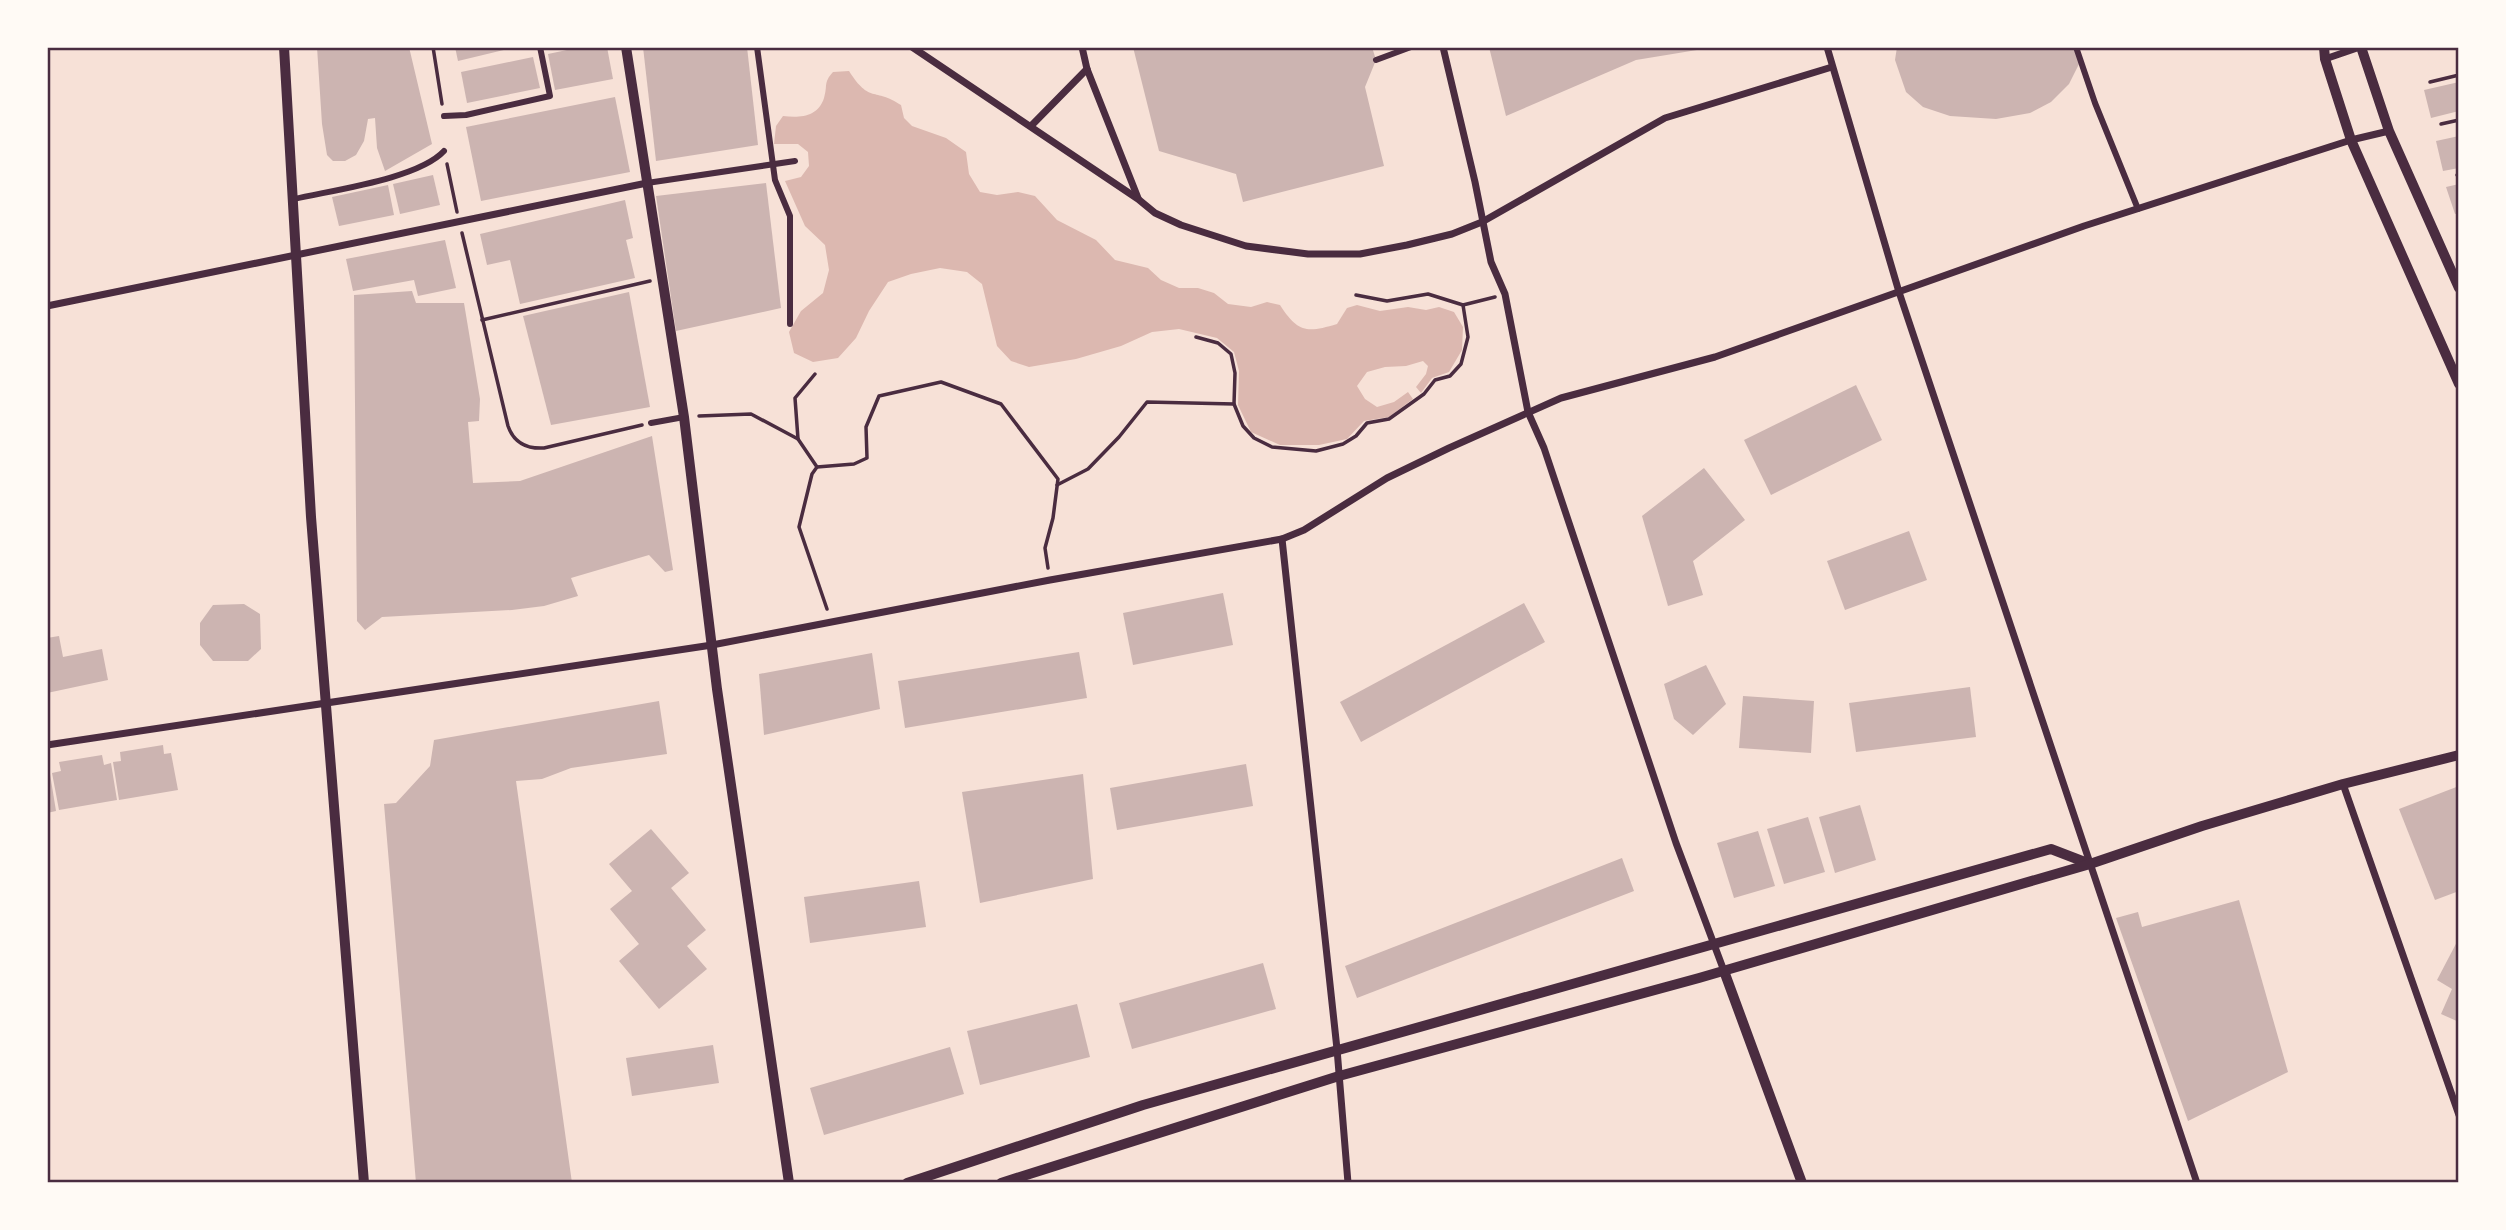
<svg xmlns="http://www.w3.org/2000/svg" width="2506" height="1230" font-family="'Asap Condensed',sans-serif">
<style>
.water{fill:#dcb8b0}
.building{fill:#ccb4b1}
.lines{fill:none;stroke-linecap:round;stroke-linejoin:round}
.path{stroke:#4a2c40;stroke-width:3.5}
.service{stroke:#4a2c40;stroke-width:3.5}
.pedestrian{stroke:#4a2c40;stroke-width:6}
.minor{stroke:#4a2c40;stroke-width:7}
.tertiary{stroke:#4a2c40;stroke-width:10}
.secondary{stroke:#4a2c40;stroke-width:10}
.neatline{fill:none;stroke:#4a2c40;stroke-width:2.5}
</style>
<rect width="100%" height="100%" fill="#f7e1d7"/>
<!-- water -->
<path class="water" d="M849,71c21,33 25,16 52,34l3,13 8,8 34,12 20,14 3,22 11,18 17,3 21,-3 17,4 22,24 39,20 19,20 33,8 13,12 18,8h19l16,5 14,11 23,3 16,-5 13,3c18,28 27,28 57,19l10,-16 10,-3 23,6 28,-4 18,3 13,-3 15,5 9,15 -1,23 -13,22 -17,6 -11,15 -5,-6 10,-13 2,-8 -5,-5 -17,5 -21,1 -18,5 -10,14 8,13 12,8 17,-5 14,-10 5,7 -24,18 -25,4 -17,18 -28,6h-39l-29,-13 -13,-27 1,-34 -5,-19 -17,-14 -38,-9 -27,3 -31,14 -45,13 -47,8 -18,-6 -14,-15 -15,-62 -15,-12 -27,-4 -29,6 -23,8 -19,29 -13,27 -18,20 -25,4 -19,-9 -5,-21 12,-21 22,-18 6,-23 -4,-25 -20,-19 -20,-45 16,-4 8,-11 -1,-14 -10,-8h-24l2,-18 7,-10c17,2 35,1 41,-18 4,-13 -1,-15 9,-26z"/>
<!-- building -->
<g class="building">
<path d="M317,47h92l23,97 -47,27 -8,-23 -2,-30 -7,1 -4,22 -8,14 -11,6h-12l-6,-6 -5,-31z"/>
<path d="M455,47h57v1l-54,13z"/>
<path d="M581,47h26l6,32 -58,11 -7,-36z"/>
<path d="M643,47h104l11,98 -102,16z"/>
<path d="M1133,47h239l4,13 -11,27 19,79 -141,36 -7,-28 -77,-23z"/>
<path d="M1489,47h214v2l-67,11 -130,56z"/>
<path d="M1897,47h179l5,13 -12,24 -18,18 -21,11 -34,6 -46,-3 -27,-9 -17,-15 -11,-32z"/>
<path d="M533,57l7,31 -73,15 -6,-31z"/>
<path d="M2459,82v29l-28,7 -7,-28z"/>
<path d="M615,97l15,75 -149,29 -15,-74z"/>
<path d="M2459,136v32l-16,3 -7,-30z"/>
<path d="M433,175l7,30 -40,9 -7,-30z"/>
<path d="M766,183l15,125 -105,23 -20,-135z"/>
<path d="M2459,184v29l-4,1 -9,-27z"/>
<path d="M388,185l6,30 -55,11 -7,-29z"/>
<path d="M625,200l8,38 -7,2 9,38 -115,26 -10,-44 -23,5 -7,-31z"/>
<path d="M445,240l11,48 -38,8 -4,-16 -61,11 -7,-32z"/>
<path d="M412,291l4,12h48l16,96 -1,22 -11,1 5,61 47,-2 132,-45 21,134 -8,2 -16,-17 -78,23 7,18 -34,10 -32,4 -130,7 -17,13 -8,-9 -3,-326z"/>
<path d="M629,292l21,115 -99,18 -28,-109z"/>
<path d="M1856,385l26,55 -111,55 -27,-55z"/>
<path d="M1704,468l41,52 -52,41 10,34 -35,11 -26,-90z"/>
<path d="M1909,531l18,49 -82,30 -18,-49z"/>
<path d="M1223,593l10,52 -100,20 -10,-52z"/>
<path d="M1524,603l21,39 -184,100 -21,-40z"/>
<path d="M244,604l16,10 1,35 -13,12h-35l-13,-16v-22l13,-18z"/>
<path d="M59,636l4,21 39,-8 6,31 -61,13v-55z"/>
<path d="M1079,652l8,46 -182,30 -7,-47z"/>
<path d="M872,653l8,56 -116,26 -5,-61z"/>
<path d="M1706,665l20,39 -33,31 -19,-16 -10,-35z"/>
<path d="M1970,687l6,50 -120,15 -7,-49z"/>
<path d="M1743,696l71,5 -3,52 -72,-5z"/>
<path d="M659,701l8,53 -96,14 -29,11 -26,2 56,402h-156l-32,-379 12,-1 34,-37 4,-26z"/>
<path d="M163,745l1,9 7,-1 7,37 -59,10 -6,-38 8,-1 -1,-9z"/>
<path d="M102,755l2,10 7,-2 6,37 -58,10 -7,-37 9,-2 -2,-9z"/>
<path d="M1246,764l7,42 -136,24 -7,-42z"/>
<path d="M50,774l6,37 -9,2v-38z"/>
<path d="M1083,774l10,105 -113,24 -18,-111z"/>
<path d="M2459,786v105l-24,9 -36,-91z"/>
<path d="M1860,805l16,55 -41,13 -16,-56z"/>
<path d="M1808,817l17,55 -41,12 -17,-55z"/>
<path d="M651,829l38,44 -18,15 35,42 -19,16 20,23 -48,40 -40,-48 20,-17 -29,-35 22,-18 -23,-27z"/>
<path d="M1758,831l17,55 -41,12 -17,-55z"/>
<path d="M1622,858l12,33 -277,107 -12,-32z"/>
<path d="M919,881l7,46 -116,16 -6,-46z"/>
<path d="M2239,900l49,172 -100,49 -72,-203 22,-6 4,15z"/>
<path d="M2459,938v84l-18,-8 11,-25 -15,-9z"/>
<path d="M1263,963l13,46 -144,40 -13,-46z"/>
<path d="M1077,1004l13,53 -110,28 -13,-54z"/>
<path d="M713,1045l6,38 -87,13 -6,-38z"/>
<path d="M950,1047l14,47 -140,41 -14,-47z"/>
</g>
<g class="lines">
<!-- path -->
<g class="path">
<path d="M433,47l9,57"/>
<path d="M447,164l10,48"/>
<path d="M462,233l46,193c6,17 19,23 36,22l98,-23"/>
<path d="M1463,305l32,-8"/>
<path d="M482,320l168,-39"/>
<path d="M1196,337l22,6 13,11 4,19 -1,31 9,22 11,12 18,9 44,4 27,-7 13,-8 11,-13 22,-4 35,-25 11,-14 15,-4 11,-12 7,-27 -5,-32 -35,-11 -41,7 -31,-6"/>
<path d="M815,374l-20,24 3,41 19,28 -5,7 -13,53 28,82"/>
<path d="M699,416l52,-2 47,25"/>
<path d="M817,467l37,-3 13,-6 -1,-31 13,-31 62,-14 60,22 57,75 -5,39 -8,30 3,20"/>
<path d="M1057,485l31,-16 31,-32 28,-35 87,2"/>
</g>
<!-- service -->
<g class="service">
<path d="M2430,82l29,-7"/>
<path d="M2441,124l18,-4"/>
<path d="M2457,175h2"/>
</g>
<!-- pedestrian -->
<g class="pedestrian">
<path d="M757,47l18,133 15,36v108"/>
<path d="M2076,47l19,56 43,106"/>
<path d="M1376,60l35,-13"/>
<path d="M444,116l22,-1 84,-19 -10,-49"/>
<path d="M647,183l148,-22"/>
<path d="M294,199c38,-9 124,-20 150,-48"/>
<path d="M651,423l33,-6"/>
</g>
<!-- minor -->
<g class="minor">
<path d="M912,47l226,152 17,14 26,12 65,21 62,8h52l47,-9 45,-11 30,-12 183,-104 167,-51"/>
<path d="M1082,47l5,22 51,129"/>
<path d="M1443,47l32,135 16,80 14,32 23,118 16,36 132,395 48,128"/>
<path d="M1827,47l72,245 298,891"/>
<path d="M2325,59l35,-12"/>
<path d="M1031,126l56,-57"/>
<path d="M47,306l600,-123"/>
<path d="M1282,539l55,510 11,134"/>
<path d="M47,745l665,-100 338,-65 232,-41 22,-9 83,-52 62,-30 112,-50 154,-41 369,-131 267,-86 38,-9"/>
<path d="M2343,784l116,331"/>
</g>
<!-- tertiary -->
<g class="tertiary">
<path d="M284,47l27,470 53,666"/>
<path d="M626,47l58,370 33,272 72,494"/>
<path d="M1724,971l78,212"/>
</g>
<!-- secondary -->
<g class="secondary">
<path d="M2324,47l1,12 26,81 108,244"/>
<path d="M2361,47l28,84 70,157"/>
<path d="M907,1183l236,-78 908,-256 39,15"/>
<path d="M1001,1183l338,-107 360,-98 391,-114 112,-38 141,-42 116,-29"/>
</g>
</g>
<!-- border -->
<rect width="2506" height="1230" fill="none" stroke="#fffaf5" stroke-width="98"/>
<rect x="49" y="49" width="2408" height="1132" class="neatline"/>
</svg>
